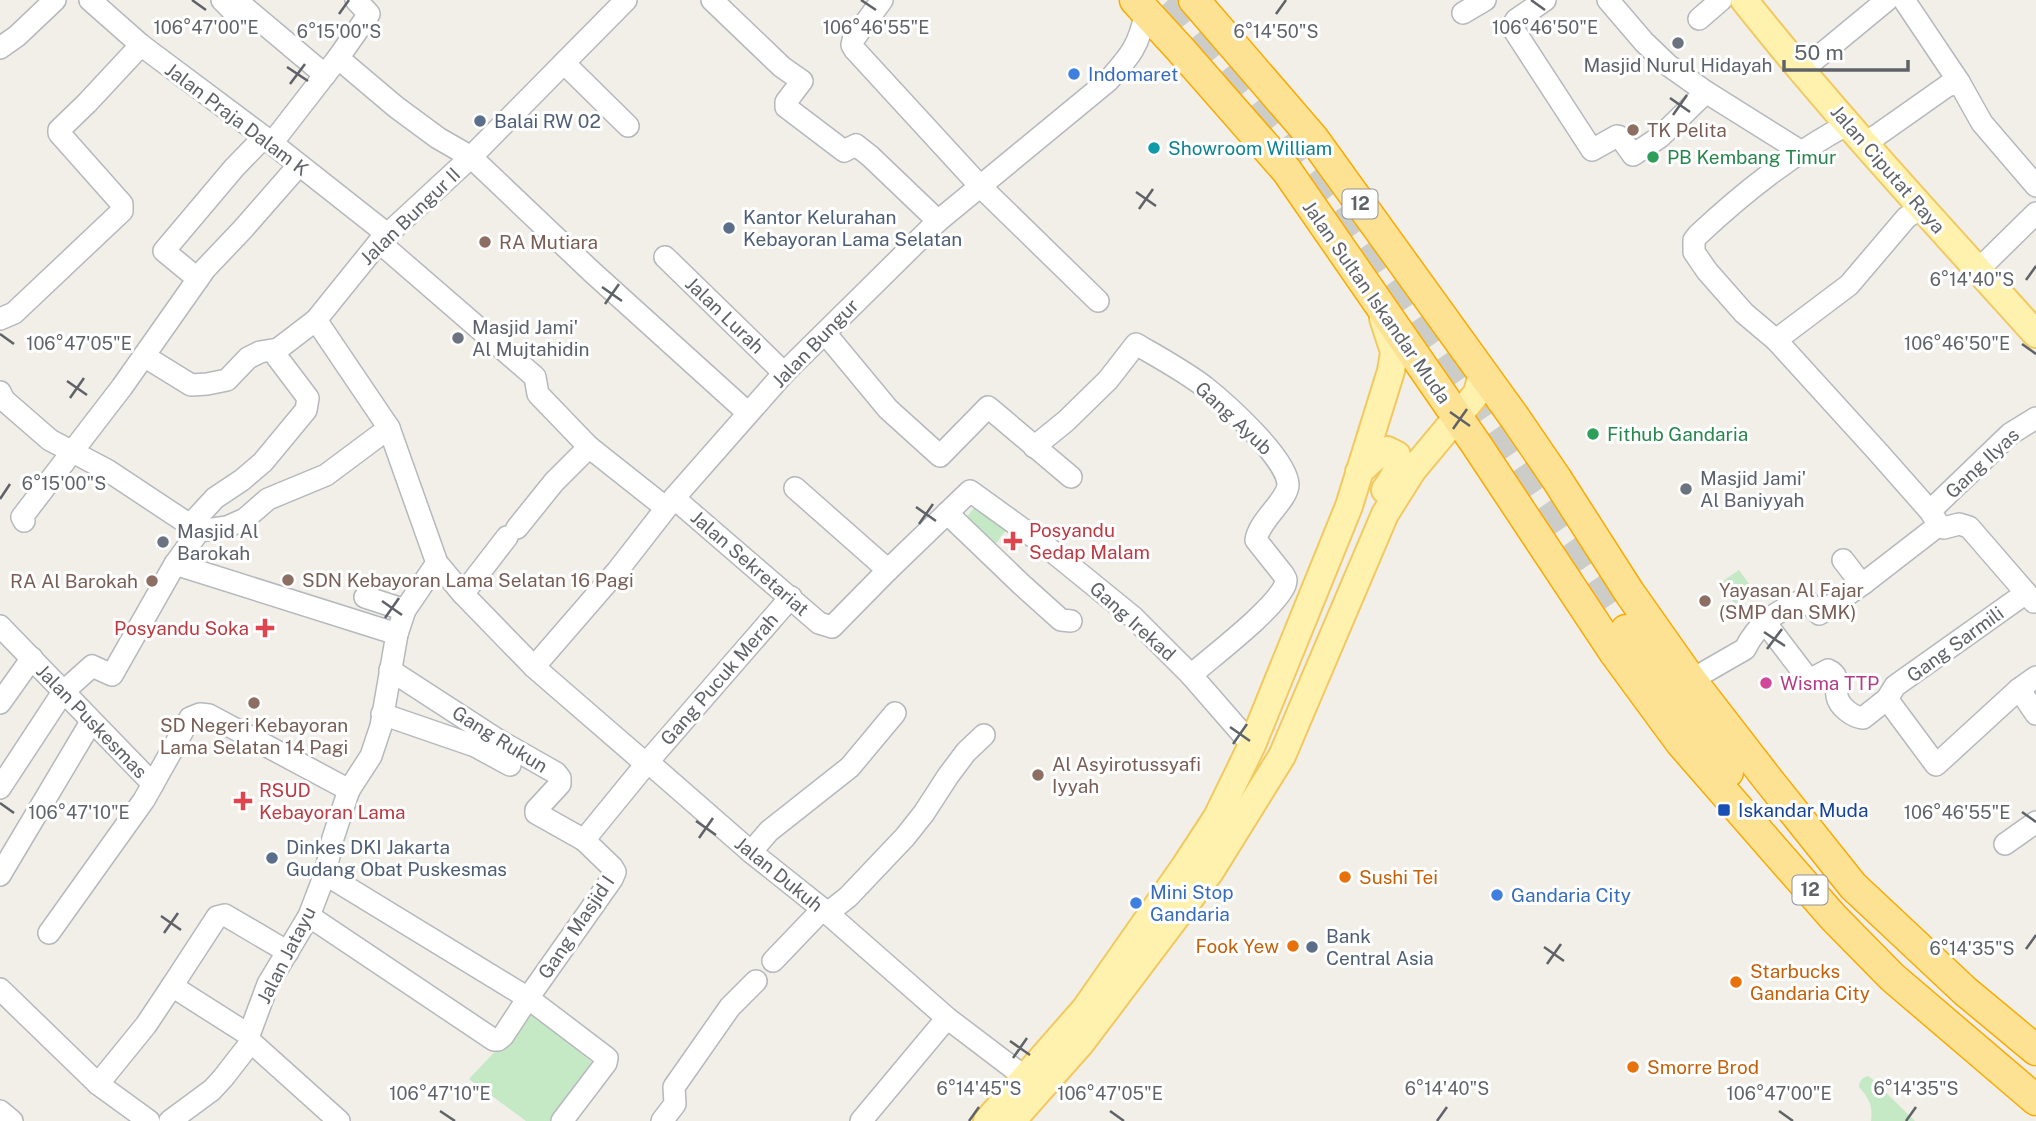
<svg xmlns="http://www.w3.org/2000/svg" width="2036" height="1121" font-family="'Public Sans',sans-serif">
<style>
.green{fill:#c5e8c5}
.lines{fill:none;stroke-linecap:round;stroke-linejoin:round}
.highway-tunnel{stroke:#ccccc8;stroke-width:30;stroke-dasharray:30 15;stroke-linecap:butt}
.minor-casing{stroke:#b5b8bc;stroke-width:24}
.major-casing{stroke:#f2c960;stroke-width:30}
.highway-casing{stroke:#f9ab00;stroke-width:33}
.minor{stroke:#fff;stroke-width:21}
.major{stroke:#fff2af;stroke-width:26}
.highway{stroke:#fde293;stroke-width:30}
.ticks{fill:none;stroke:#5f6368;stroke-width:2.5}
.worship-dot{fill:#6b7280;stroke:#fff;stroke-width:2.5}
.shop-dot{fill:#3f7fe0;stroke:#fff;stroke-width:2.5}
.service-dot{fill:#5c6f8a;stroke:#fff;stroke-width:2.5}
.education-dot{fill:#8d6e63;stroke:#fff;stroke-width:2.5}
.culture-dot{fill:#0f9aa8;stroke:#fff;stroke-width:2.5}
.leisure-dot{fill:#2e9e5b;stroke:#fff;stroke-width:2.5}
.health-dot{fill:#e0444e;stroke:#fff;stroke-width:2.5}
.hotel-dot{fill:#d1479c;stroke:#fff;stroke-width:2.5}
.transit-dot{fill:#1a4fb4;stroke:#fff;stroke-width:2.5}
.food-dot{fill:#e8710a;stroke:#fff;stroke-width:2.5}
.labels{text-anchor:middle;stroke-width:6;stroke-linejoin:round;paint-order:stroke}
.shield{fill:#fff;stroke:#8f9295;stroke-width:2}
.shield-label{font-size:18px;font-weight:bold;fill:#5f6368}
.worship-label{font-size:19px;fill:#5b616d;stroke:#fff;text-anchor:start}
.shop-label{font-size:19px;fill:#366cbe;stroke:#fff;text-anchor:start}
.street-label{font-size:19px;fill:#5f6368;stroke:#fff}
.service-label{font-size:19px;fill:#4e5e75;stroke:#fff;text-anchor:start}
.education-label{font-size:19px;fill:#785e54;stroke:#fff;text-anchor:start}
.culture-label{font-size:19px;fill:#0d838f;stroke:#fff;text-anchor:start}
.leisure-label{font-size:19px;fill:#27864d;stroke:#fff;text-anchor:start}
.health-label{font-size:19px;fill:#be3a42;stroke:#fff;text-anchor:start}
.hotel-label{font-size:19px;fill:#b23c85;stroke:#fff;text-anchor:start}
.transit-label{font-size:19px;fill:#164399;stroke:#fff;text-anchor:start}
.food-label{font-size:19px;fill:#c56008;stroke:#fff;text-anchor:start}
.ticks-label{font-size:18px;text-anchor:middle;fill:#5f6368;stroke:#fff;stroke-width:6;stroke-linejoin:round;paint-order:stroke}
</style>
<rect width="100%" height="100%" fill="#f1efe8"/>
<!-- green -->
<g class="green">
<path d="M979,501l31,24 -19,25 -30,-25z"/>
<path d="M1739,570l17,24 -19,13 -17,-24z"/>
<path d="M533,1011l64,56 -40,54h-31l-57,-42z"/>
<path d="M1868,1076l4,3 43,42h-44c2,-15 -2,-23 -12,-34 0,-6 3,-9 9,-11z"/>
</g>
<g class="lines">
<!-- highway-tunnel -->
<path class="highway-tunnel" d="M1168,0l19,19 145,184 294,427"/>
<defs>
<g id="minor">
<path d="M90,0l51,45 123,92 123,97"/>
<path d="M222,0l12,12 9,-6 82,69"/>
<path d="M626,0l-155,157 -92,85 -63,78 73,108 48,135 26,31 71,73 104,90 10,5 103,90 74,59 122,107 79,60"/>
<path d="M712,0l70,67 20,14 -16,21v5l58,44 12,-6 14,11 68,65"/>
<path d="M882,0l-29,40 -1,5 3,5 125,136 118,115"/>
<path d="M1545,0l-29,20 -4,7 80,123 25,-14 3,1 13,18 27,-18 46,-45"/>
<path d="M1608,0l36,42 24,23 38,27 94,59"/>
<path d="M1904,0l55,82"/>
<path d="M1463,13l22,-13"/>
<path d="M1699,19l22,-19"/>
<path d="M0,48l17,-12 38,-36"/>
<path d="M338,58l58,49 42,31 33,19 120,114 157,142"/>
<path d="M564,63l64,63"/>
<path d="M1801,71l86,-71"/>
<path d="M1848,124c-57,31 -103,67 -150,111l-4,5v12l13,19 37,42 32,27 101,111 53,60 9,14"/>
<path d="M272,143l66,-85 31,-44 -13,-14"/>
<path d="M1866,143l81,-57 12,-4 23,41 54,63"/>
<path d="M379,242l156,135 3,17 51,53 77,61"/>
<path d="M665,257l119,116"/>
<path d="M1978,270l58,-57"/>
<path d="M198,279l-34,-28 70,-83 30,-31"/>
<path d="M0,319l14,-6 108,-102v-7l-63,-71v-3l28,-27 54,-58"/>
<path d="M825,333l63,76 52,47 48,-49 83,70"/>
<path d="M1776,340l73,-55 57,-67 15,-11"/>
<path d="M144,356l47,29 16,-1 20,-4 21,-22 12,-6 18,-3 38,-29"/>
<path d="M0,392l4,8 46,40 57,30 92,61"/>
<path d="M1034,447l32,-26 42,-41 28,-36c24,14 48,27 69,43 20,16 83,72 83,98 -1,16 -29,35 -32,55l27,34c3,5 4,5 2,11 -10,24 -71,70 -94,90l61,70"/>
<path d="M795,488l93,82"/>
<path d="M674,498l145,125 13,4 56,-57 82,-79 72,52 91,74 58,58"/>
<path d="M1930,511l80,-77 26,-16"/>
<path d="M947,513l74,71 40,36 10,1"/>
<path d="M24,521l-2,-4 100,-130 83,-118 38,-40 56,-64"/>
<path d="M191,524l24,-26 27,-18 21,-18 43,-52 2,-12 -31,-41 1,-8"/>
<path d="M1939,525l5,3 15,-4 10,3 65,75"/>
<path d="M517,528l37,-46 35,-35"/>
<path d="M199,531l28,-4 18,-8 23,-20 58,-24 63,-47"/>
<path d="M1843,560l13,17 8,6 75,-58"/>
<path d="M175,564l222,70"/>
<path d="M463,594l44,-57"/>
<path d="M365,597l40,13"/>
<path d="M1764,621l42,55 5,3 17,-9c13,6 7,15 9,26 2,11 16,21 26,22l24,-19"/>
<path d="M0,626l153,158"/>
<path d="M534,667l84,-97 56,-72 110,-125 154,-152 170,-140c23,-26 31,-35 38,-70"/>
<path d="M390,670l108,70 58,33 4,5v6l-24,26v3l48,27"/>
<path d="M2036,677l-17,12 17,25"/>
<path d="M1691,680l54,-31c12,-25 32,-38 56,-48l8,2 10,11 45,-31"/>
<path d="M2019,689l-83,76 -49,-66 8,-13 131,-93"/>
<path d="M0,703l32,-45"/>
<path d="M382,714l93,32 35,19"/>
<path d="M0,788l63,-96 29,-26 20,9 63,-111 24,-33"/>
<path d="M2005,844l31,-22"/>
<path d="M751,852l18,-21 81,-64 45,-54"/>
<path d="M325,874l203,124 79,60 -1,5 -44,58"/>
<path d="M0,875l91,-153"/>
<path d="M309,916l185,124h4l5,-4 25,-38 84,-119 3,-7 -3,-5 -28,-27 67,-82 140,-161"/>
<path d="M49,933l95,-133 46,-82 10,-4 9,1 140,75"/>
<path d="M773,961l45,-47 16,-6 14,-11 57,-60 19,-24 24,-37 18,-24 18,-17"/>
<path d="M172,986l45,-69 8,-2 63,37"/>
<path d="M0,989l98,95 51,37"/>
<path d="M98,1084l48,-59 26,-39 77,49"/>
<path d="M0,1111l12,10"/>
<path d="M170,1121l42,-31 11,-12 28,-36"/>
<path d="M339,1121l-88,-79 -2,-7 19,-51 41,-68 16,-42 8,-36 16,-48 22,-34 10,-30 16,-92 8,-24 32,-47"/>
<path d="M662,1121l13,-17 -1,-17 56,-80 26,-26"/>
<path d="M861,1121l86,-103"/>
</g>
<g id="major">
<path d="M1744,0c92,116 193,224 292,334"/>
<path d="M1359,472l15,-14 13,-8 10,5c3,15 -4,23 -12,35"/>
<path d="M987,1121l98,-112 100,-143 32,-49 35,-72 97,-239 42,-135 3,-19 -11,-34"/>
<path d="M1012,1121l69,-78 129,-171 72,-116 103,-242 27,-43 65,-78 5,-19"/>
</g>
<g id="highway">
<path d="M1135,0l45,49 107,122 189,273 138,208 67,91 152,174 59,60 144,123"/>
<path d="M1194,0l119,138 202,280 41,60 73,114 62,88 75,97 87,109 112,105 71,59"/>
<path d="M1626,630l43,56 59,86"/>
</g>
</defs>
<!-- minor casing -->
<use href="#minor" class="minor-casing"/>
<!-- major casing -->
<use href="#major" class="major-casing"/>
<!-- highway casing -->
<use href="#highway" class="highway-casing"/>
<!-- minor -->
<use href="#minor" class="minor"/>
<!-- major -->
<use href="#major" class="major"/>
<!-- highway -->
<use href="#highway" class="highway"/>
</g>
<!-- ticks -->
<path class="ticks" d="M192,0l14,10M861,0l15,10M1531,0l14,10M339,14l10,-14M1276,14l10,-14M287,67l21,14M290,84l15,-20M1670,98l20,14M1673,115l14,-20M1136,192l20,14M1139,209l14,-20M2026,280l10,-14M602,287l20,14M605,304l14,-20M0,334l14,10M2022,344l14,10M67,381l20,14M70,398l14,-20M1450,412l20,14M1453,429l14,-20M0,499l10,-15M916,507l20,14M919,524l14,-20M382,601l20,14M385,618l14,-20M1764,632l21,14M1767,649l15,-20M1230,727l20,14M1233,744l14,-20M0,803l14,10M2022,812l14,10M696,821l20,14M699,838l14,-20M161,916l20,14M164,933l14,-20M1544,947l20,14M2026,949l10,-14M1547,964l14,-20M1010,1041l20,14M1013,1058l14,-20M440,1111l15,10M1110,1111l14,10M1779,1111l14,10M969,1121l10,-14M1437,1121l10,-14M1906,1121l10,-14"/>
<!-- markers -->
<g class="worship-dot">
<circle cx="1678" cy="43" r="7"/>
<circle cx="458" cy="338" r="7"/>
<circle cx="1686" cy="489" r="7"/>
<circle cx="163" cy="542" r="7"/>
</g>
<g class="shop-dot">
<circle cx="1074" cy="74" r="7"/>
<circle cx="1497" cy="895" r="7"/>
<circle cx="1136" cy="903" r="7"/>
</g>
<g class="service-dot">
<circle cx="480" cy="121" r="7"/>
<circle cx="729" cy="228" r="7"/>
<circle cx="272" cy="858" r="7"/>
<circle cx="1312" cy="947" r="7"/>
</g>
<g class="education-dot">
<circle cx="1633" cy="130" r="7"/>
<circle cx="485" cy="242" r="7"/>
<circle cx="288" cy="580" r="7"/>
<circle cx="152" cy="581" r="7"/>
<circle cx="1705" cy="601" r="7"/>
<circle cx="254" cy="703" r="7"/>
<circle cx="1038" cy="775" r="7"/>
</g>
<circle class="culture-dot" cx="1154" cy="148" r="7"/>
<g class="leisure-dot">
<circle cx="1653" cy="157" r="7"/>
<circle cx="1593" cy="434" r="7"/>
</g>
<g class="health-dot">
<path d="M1009.5 530.5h7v7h7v7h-7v7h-7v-7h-7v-7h7z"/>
<path d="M261.5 617.5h7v7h7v7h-7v7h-7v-7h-7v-7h7z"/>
<path d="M239.5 790.5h7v7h7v7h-7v7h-7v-7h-7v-7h7z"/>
</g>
<circle class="hotel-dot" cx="1766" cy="683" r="7"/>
<rect class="transit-dot" x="1717" y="803" width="14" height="14" rx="3.5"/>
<g class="food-dot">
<circle cx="1345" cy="877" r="7"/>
<circle cx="1293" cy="946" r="7"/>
<circle cx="1736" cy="982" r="7"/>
<circle cx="1633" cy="1067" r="7"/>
</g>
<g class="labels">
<!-- shield labels -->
<g class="shield">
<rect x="1342.5" y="189.5" width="35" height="29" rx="5"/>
<rect x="1792.5" y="875.5" width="35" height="29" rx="5"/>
</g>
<g class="shield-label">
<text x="1360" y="210">12</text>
<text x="1810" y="896">12</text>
</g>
<!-- worship labels -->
<g class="worship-label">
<text x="1678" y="72" text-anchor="middle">Masjid Nurul Hidayah</text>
<text x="472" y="334">Masjid Jami'<tspan x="472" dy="22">Al Mujtahidin</tspan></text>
<text x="1700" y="485">Masjid Jami'<tspan x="1700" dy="22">Al Baniyyah</tspan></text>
<text x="177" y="538">Masjid Al<tspan x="177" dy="22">Barokah</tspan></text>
</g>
<!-- shop labels -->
<g class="shop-label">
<text x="1088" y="81">Indomaret</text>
<text x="1150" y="899">Mini Stop<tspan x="1150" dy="22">Gandaria</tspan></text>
<text x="1511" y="902">Gandaria City</text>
</g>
<!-- street labels -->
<g class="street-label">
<text transform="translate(237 119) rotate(37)" y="7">Jalan Praja Dalam K</text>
<text transform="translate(1888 169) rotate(49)" y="7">Jalan Ciputat Raya</text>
<text transform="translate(410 216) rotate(-44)" y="7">Jalan Bungur II</text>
<text transform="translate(1377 302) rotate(55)" y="7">Jalan Sultan Iskandar Muda</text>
<text transform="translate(725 315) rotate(44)" y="7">Jalan Lurah</text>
<text transform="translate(815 343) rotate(-46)" y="7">Jalan Bungur</text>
<text transform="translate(1234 418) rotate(43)" y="7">Gang Ayub</text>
<text transform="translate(1982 463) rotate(-43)" y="7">Gang Ilyas</text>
<text transform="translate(750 563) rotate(41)" y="7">Jalan Sekretariat</text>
<text transform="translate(1133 621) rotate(42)" y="7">Gang Irekad</text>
<text transform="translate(1955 644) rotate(-36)" y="7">Gang Sarmili</text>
<text transform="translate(719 679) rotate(-49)" y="7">Gang Pucuk Merah</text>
<text transform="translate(92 721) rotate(46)" y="7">Jalan Puskesmas</text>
<text transform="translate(500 739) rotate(32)" y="7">Gang Rukun</text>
<text transform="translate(779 874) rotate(39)" y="7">Jalan Dukuh</text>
<text transform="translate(576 927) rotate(-56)" y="7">Gang Masjid I</text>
<text transform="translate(286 955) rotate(-63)" y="7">Jalan Jatayu</text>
</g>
<!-- service labels -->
<g class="service-label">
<text x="494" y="128">Balai RW 02</text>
<text x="743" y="224">Kantor Kelurahan<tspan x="743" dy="22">Kebayoran Lama Selatan</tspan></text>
<text x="286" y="854">Dinkes DKI Jakarta<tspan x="286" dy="22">Gudang Obat Puskesmas</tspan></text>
<text x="1326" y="943">Bank<tspan x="1326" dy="22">Central Asia</tspan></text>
</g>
<!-- education labels -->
<g class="education-label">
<text x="1647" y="137">TK Pelita</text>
<text x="499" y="249">RA Mutiara</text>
<text x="302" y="587">SDN Kebayoran Lama Selatan 16 Pagi</text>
<text x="138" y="588" text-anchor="end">RA Al Barokah</text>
<text x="1719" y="597">Yayasan Al Fajar<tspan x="1719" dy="22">(SMP dan SMK)</tspan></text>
<text x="254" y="732" text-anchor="middle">SD Negeri Kebayoran<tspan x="254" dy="22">Lama Selatan 14 Pagi</tspan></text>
<text x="1052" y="771">Al Asyirotussyafi<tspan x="1052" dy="22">Iyyah</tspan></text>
</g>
<!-- culture labels -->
<g class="culture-label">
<text x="1168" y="155">Showroom William</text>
</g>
<!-- leisure labels -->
<g class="leisure-label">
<text x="1667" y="164">PB Kembang Timur</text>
<text x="1607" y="441">Fithub Gandaria</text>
</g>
<!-- health labels -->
<g class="health-label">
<text x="1029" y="537">Posyandu<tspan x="1029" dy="22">Sedap Malam</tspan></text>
<text x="249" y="635" text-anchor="end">Posyandu Soka</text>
<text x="259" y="797">RSUD<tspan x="259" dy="22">Kebayoran Lama</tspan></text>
</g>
<!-- hotel labels -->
<g class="hotel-label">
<text x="1780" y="690">Wisma TTP</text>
</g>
<!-- transit labels -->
<g class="transit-label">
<text x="1738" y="817">Iskandar Muda</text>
</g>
<!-- food labels -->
<g class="food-label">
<text x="1359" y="884">Sushi Tei</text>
<text x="1279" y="953" text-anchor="end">Fook Yew</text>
<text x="1750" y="978">Starbucks<tspan x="1750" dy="22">Gandaria City</tspan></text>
<text x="1647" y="1074">Smorre Brod</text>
</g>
</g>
<g class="ticks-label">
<text x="206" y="34">106°47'00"E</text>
<text x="876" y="34">106°46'55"E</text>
<text x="1545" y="34">106°46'50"E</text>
<text x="339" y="38">6°15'00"S</text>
<text x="1276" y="38">6°14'50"S</text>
<text x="1972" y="286">6°14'40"S</text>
<text x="1957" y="350">106°46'50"E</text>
<text x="79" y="350">106°47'05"E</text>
<text x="64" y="490">6°15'00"S</text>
<text x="1957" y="819">106°46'55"E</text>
<text x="79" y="819">106°47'10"E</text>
<text x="1972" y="955">6°14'35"S</text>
<text x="979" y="1095">6°14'45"S</text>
<text x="1447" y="1095">6°14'40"S</text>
<text x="1916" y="1095">6°14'35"S</text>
<text x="440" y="1100">106°47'10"E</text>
<text x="1110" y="1100">106°47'05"E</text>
<text x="1779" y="1100">106°47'00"E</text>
</g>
<!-- scale -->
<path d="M1784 60v10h124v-10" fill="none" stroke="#5f6368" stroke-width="3.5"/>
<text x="1794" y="60" font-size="21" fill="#5f6368" stroke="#ffffff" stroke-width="5" paint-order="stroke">50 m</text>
</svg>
